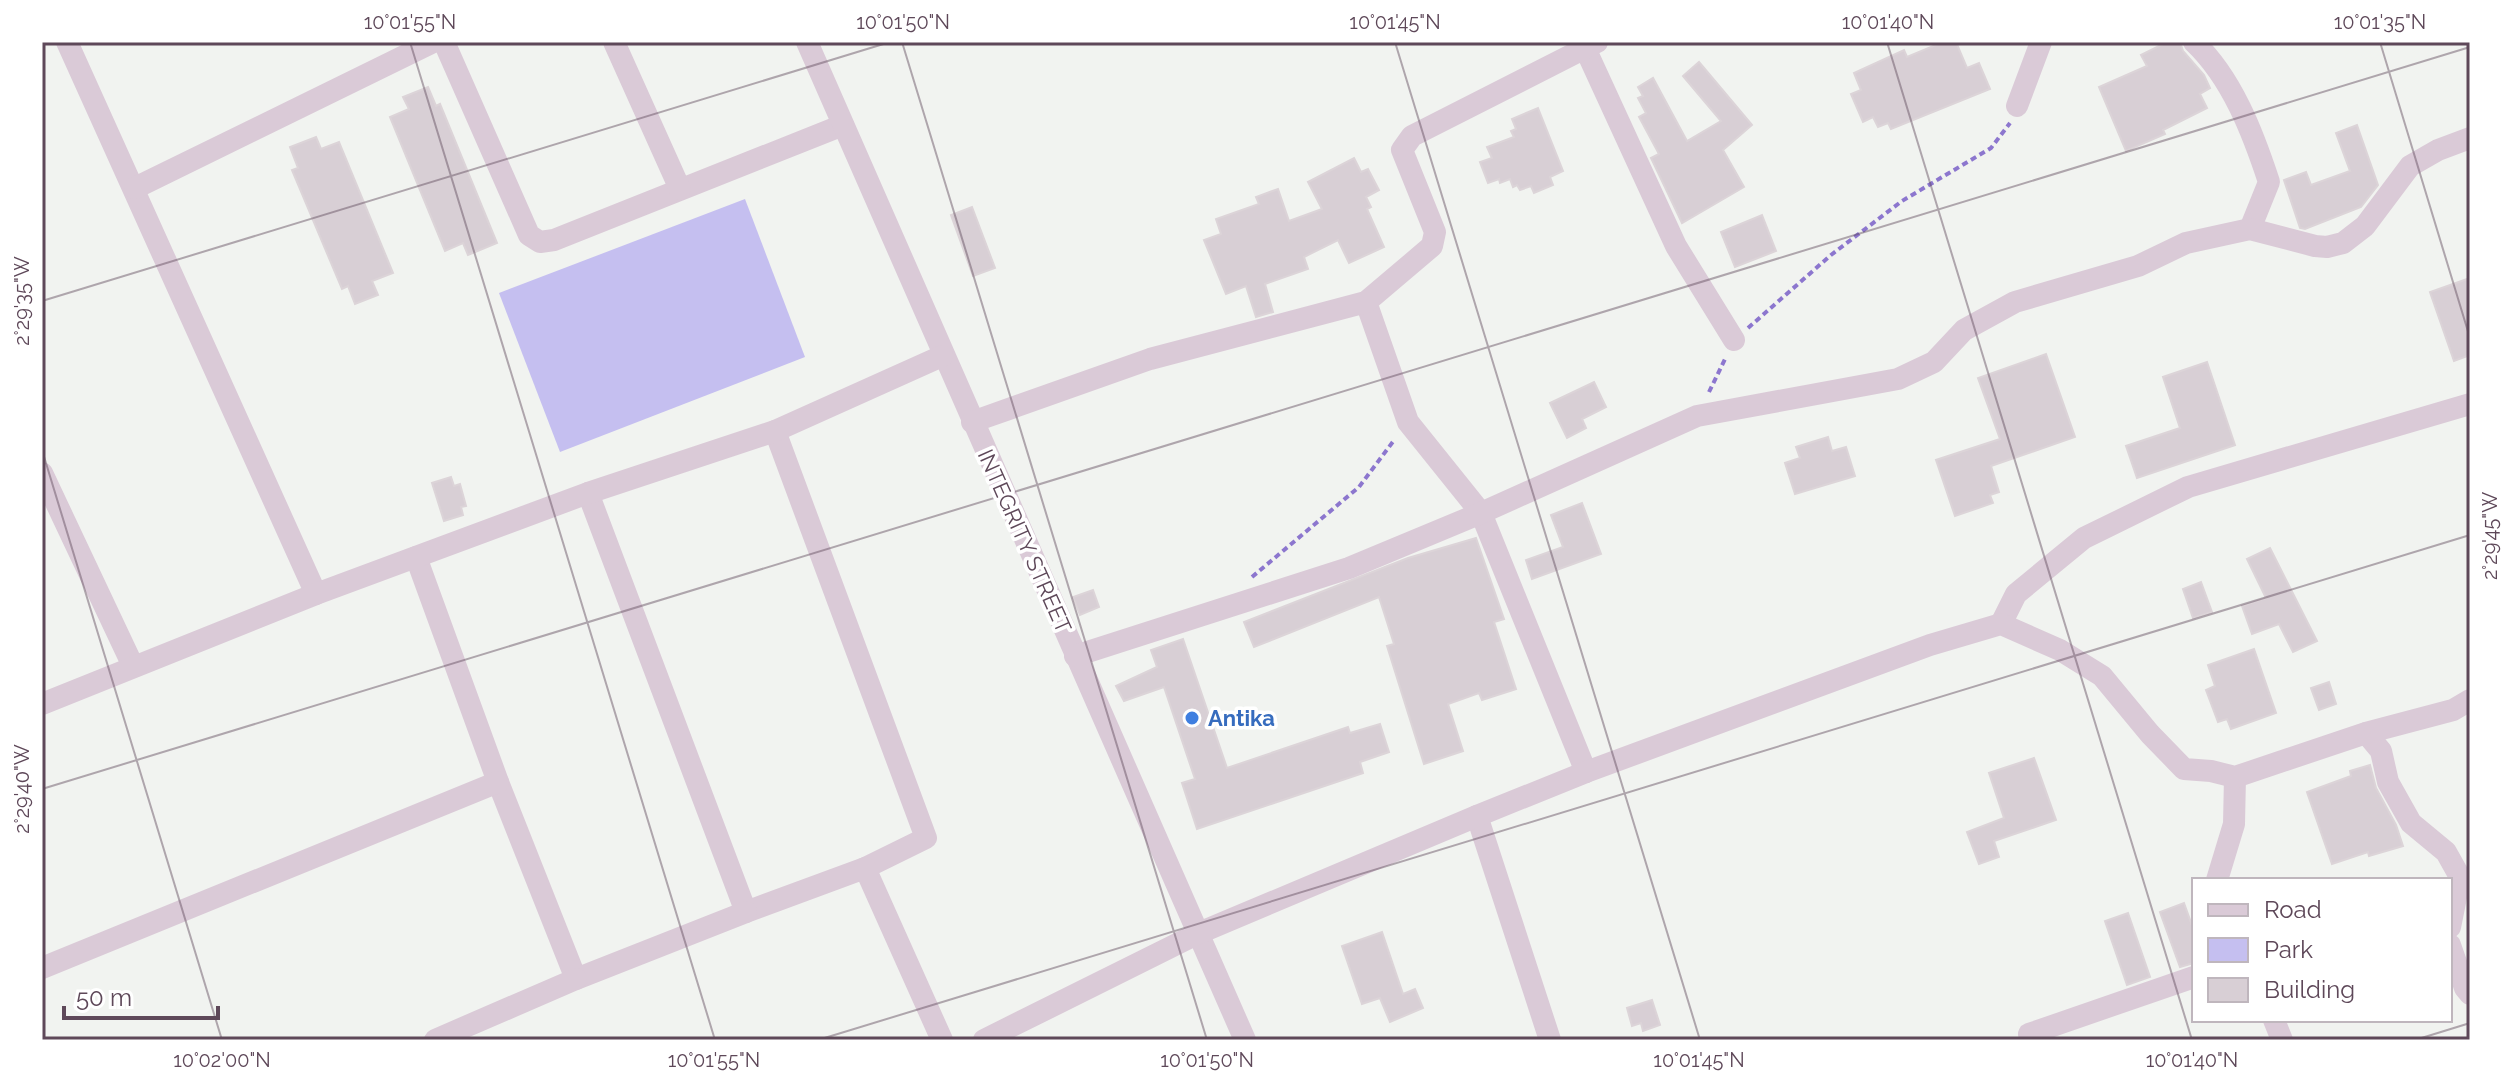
<svg xmlns="http://www.w3.org/2000/svg" width="2512" height="1082" font-family="Raleway,sans-serif">
<style>
.green{fill:#c5bff0}
.building{fill:#d8cfd5;stroke:#dcd4d8;stroke-width:2}
.lines{fill:none;stroke-linecap:round;stroke-linejoin:round}
.path{stroke:#8c76ce;stroke-width:4;stroke-dasharray:6 4;stroke-linecap:butt}
.minor{stroke:#dacad7;stroke-width:22}
.ticks{fill:none;stroke:#5e4859;stroke-width:2;stroke-opacity:0.45}
.shop-dot{fill:#3f7fe0;stroke:#fff;stroke-width:3}
.labels{text-anchor:middle;stroke-width:7;stroke-linejoin:round;paint-order:stroke}
.street-label{font-size:22px;fill:#5e4859;stroke:#fff}
.shop-label{font-size:22px;font-weight:bold;fill:#366cbe;stroke:#fff;text-anchor:start}
.neatline{fill:none;stroke:#5e4859;stroke-width:3}
.ticks-label{font-size:20px;text-anchor:middle;fill:#5e4859}
</style>
<rect width="100%" height="100%" fill="#f1f3f0"/>
<!-- green -->
<path class="green" d="M745,199l60,158 -245,95 -61,-159z"/>
<!-- building -->
<g class="building">
<path d="M1943,42h13l11,26 12,-5 11,26 -99,40 -3,-6 -10,4 -5,-10 -10,5 -12,-28 10,-4 -7,-17 50,-23 3,7z"/>
<path d="M2167,42h13l3,9 21,24 6,13 -10,6 7,14 -44,22 2,4 -39,17 -27,-64 48,-21 -6,-11z"/>
<path d="M1699,62l53,63 -29,25 21,37 -62,36 -31,-65 8,-4 -20,-37 7,-4 -8,-15 5,-2 -5,-9 15,-9 34,63 34,-20 -38,-45z"/>
<path d="M428,87l8,19 4,-2 57,139 -29,12 -5,-12 -18,8 -55,-134 19,-8 -6,-12z"/>
<path d="M1538,108l25,63 -13,6 3,8 -19,8 -3,-7 -11,4 -3,-5 -4,2 -3,-8 -10,4 -1,-4 -11,4 -8,-21 12,-4 -5,-11 27,-10 -3,-6 5,-2 -4,-10z"/>
<path d="M2357,125l21,60 -17,22 -56,22 -5,-1 -16,-48 22,-8 5,13 39,-14 -14,-38z"/>
<path d="M316,137l5,12 18,-7 54,131 -21,8 6,14 -23,9 -7,-18 -6,3 -50,-119 6,-2 -8,-21z"/>
<path d="M1354,158l7,14 7,-3 11,21 -13,7 5,10 -4,2 17,38 -35,16 -11,-23 -34,17 4,12 -43,15 8,28 -17,5 -10,-31 -20,8 -22,-54 17,-6 -5,-15 43,-15 -3,-7 22,-8 11,32 33,-12 -14,-27z"/>
<path d="M972,207l23,61 -22,8 -22,-61z"/>
<path d="M1762,215l14,36 -41,16 -14,-35z"/>
<path d="M2470,278v77l-16,6 -24,-69z"/>
<path d="M2046,354l29,83 -84,29 8,26 -9,3 3,8 -38,13 -19,-56 64,-21 -22,-61z"/>
<path d="M2207,362l28,83 -98,33 -11,-32 54,-18 -17,-51z"/>
<path d="M1594,382l12,25 -24,12 4,9 -19,10 -17,-35z"/>
<path d="M1828,437l4,14 14,-4 9,29 -60,18 -10,-31 15,-5 -4,-11z"/>
<path d="M451,477l3,9 6,-2 6,22 -5,1 2,8 -19,6 -12,-38z"/>
<path d="M1582,503l19,51 -69,25 -6,-19 37,-13 -12,-32z"/>
<path d="M1476,538l28,81 -10,3 22,67 -34,11 -3,-7 -31,11 15,47 -39,13 -37,-118 7,-2 -15,-47 -125,50 -10,-25 164,-64z"/>
<path d="M2270,548l47,93 -24,11 -14,-28 -27,10 -10,-28 24,-8 -19,-39z"/>
<path d="M2201,582l11,30 -19,6 -10,-29z"/>
<path d="M1093,590l6,17 -19,8 -7,-18z"/>
<path d="M1183,639l44,129 121,-41 2,6 30,-9 9,28 -29,10 3,11 -166,56 -15,-46 13,-4 -31,-92 -40,14 -8,-15 41,-19 -6,-17z"/>
<path d="M2254,649l22,64 -45,16 -4,-10 -9,3 -12,-32 9,-4 -7,-21z"/>
<path d="M2329,682l7,22 -17,6 -8,-22z"/>
<path d="M2034,758l22,62 -62,21 5,16 -20,7 -12,-32 37,-14 -15,-45z"/>
<path d="M2370,765l6,23 20,37 7,21 -34,10 -1,-4 -36,12 -25,-72 44,-16 -1,-5z"/>
<path d="M2184,903l10,28v32l-14,4 -20,-55z"/>
<path d="M2128,913l22,64 -23,8 -22,-64z"/>
<path d="M1382,932l21,62 12,-5 8,19 -33,14 -10,-24 -18,6 -20,-58z"/>
<path d="M1652,1000l8,25 -17,6 -2,-8 -9,3 -5,-18z"/>
</g>
<g class="lines">
<!-- path -->
<g class="path">
<path d="M1748,328l83,-73 71,-54 89,-53 19,-25"/>
<path d="M1709,392l17,-35"/>
<path d="M1252,577l107,-90 36,-48"/>
</g>
<!-- minor -->
<g class="minor">
<path d="M67,42l249,552"/>
<path d="M444,42l85,193 11,7 14,-2 289,-115"/>
<path d="M614,42l66,147"/>
<path d="M807,42l438,998"/>
<path d="M2194,42c38,36 59,91 75,140l-19,47"/>
<path d="M1585,48l91,198 58,94"/>
<path d="M2017,106l24,-64"/>
<path d="M135,188l298,-146"/>
<path d="M1366,302l42,120 73,91 105,259"/>
<path d="M972,422l178,-63 216,-57 66,-56 3,-14 -33,-82 10,-14 185,-94"/>
<path d="M42,473l91,193"/>
<path d="M588,493l158,419 119,-44 61,-30 -151,-407"/>
<path d="M416,557l82,225 78,197 170,-67"/>
<path d="M2001,624l15,-30 68,-56 104,-51 282,-83"/>
<path d="M1075,656l274,-88 132,-55 216,-97 201,-37 36,-17 30,-32 51,-28 123,-36 48,-23 64,-14 65,17 12,1 16,-4 22,-17 45,-60 28,-16 32,-12"/>
<path d="M42,704l274,-110 272,-101 187,-62 167,-75"/>
<path d="M2366,733l15,18 7,31 23,41 35,29 14,25 -10,50"/>
<path d="M1477,816l73,224"/>
<path d="M865,868l77,172"/>
<path d="M2217,880l17,-56 1,-47"/>
<path d="M2450,945l15,43 5,6"/>
<path d="M42,968l456,-186"/>
<path d="M2274,1020l8,20"/>
<path d="M435,1040l141,-61"/>
<path d="M984,1040l215,-107 278,-117 109,-44 344,-127 71,-21 59,26 42,26 48,58 34,35 27,2 24,6 131,-44 87,-23 17,-10"/>
<path d="M2031,1040l-2,-6 165,-57"/>
</g>
</g>
<!-- ticks -->
<path class="ticks" d="M410,42l305,998M902,42l305,998M1395,42l305,998M1887,42l305,998M2380,42l90,296M42,301l848,-259M42,450l180,590M42,789l2428,-742M818,1040l1652,-505M2415,1040l55,-17"/>
<!-- markers -->
<circle class="shop-dot" cx="1192" cy="718" r="8"/>
<g class="labels">
<!-- street labels -->
<g class="street-label">
<text transform="translate(1025 541) rotate(66)" y="8">INTEGRITY STREET</text>
</g>
<!-- shop labels -->
<g class="shop-label">
<text x="1208" y="726">Antika</text>
</g>
</g>
<!-- border -->
<rect width="2512" height="1082" fill="none" stroke="#ffffff" stroke-width="88"/>
<!-- legend -->
<rect x="2192" y="878" width="260" height="144" fill="#ffffff" stroke="#bfb6bd" stroke-width="2"/>
<rect x="2208" y="904" width="40" height="12" fill="#dacad7" stroke="#bfb6bd" stroke-width="2"/>
<text x="2264" y="918" font-size="24" fill="#5e4859">Road</text>
<rect x="2208" y="938" width="40" height="24" fill="#c5bff0" stroke="#bfb6bd" stroke-width="2"/>
<text x="2264" y="958" font-size="24" fill="#5e4859">Park</text>
<rect x="2208" y="978" width="40" height="24" fill="#d8cfd5" stroke="#bfb6bd" stroke-width="2"/>
<text x="2264" y="998" font-size="24" fill="#5e4859">Building</text>
<!-- scale -->
<path d="M64 1006v12h154v-12" fill="none" stroke="#5e4859" stroke-width="4"/>
<text x="76" y="1006" font-size="24" fill="#5e4859" stroke="#ffffff" stroke-width="6" paint-order="stroke">50 m</text>
<rect x="44" y="44" width="2424" height="994" class="neatline"/>
<g class="ticks-label">
<text x="410" y="29">10°01'55"N</text>
<text x="903" y="29">10°01'50"N</text>
<text x="1395" y="29">10°01'45"N</text>
<text x="1888" y="29">10°01'40"N</text>
<text x="2380" y="29">10°01'35"N</text>
<text transform="translate(22 301) rotate(-90)" y="7">2°29'35"W</text>
<text transform="translate(2490 536) rotate(-90)" y="7">2°29'45"W</text>
<text transform="translate(22 789) rotate(-90)" y="7">2°29'40"W</text>
<text x="222" y="1067">10°02'00"N</text>
<text x="714" y="1067">10°01'55"N</text>
<text x="1207" y="1067">10°01'50"N</text>
<text x="1699" y="1067">10°01'45"N</text>
<text x="2192" y="1067">10°01'40"N</text>
</g>
</svg>
